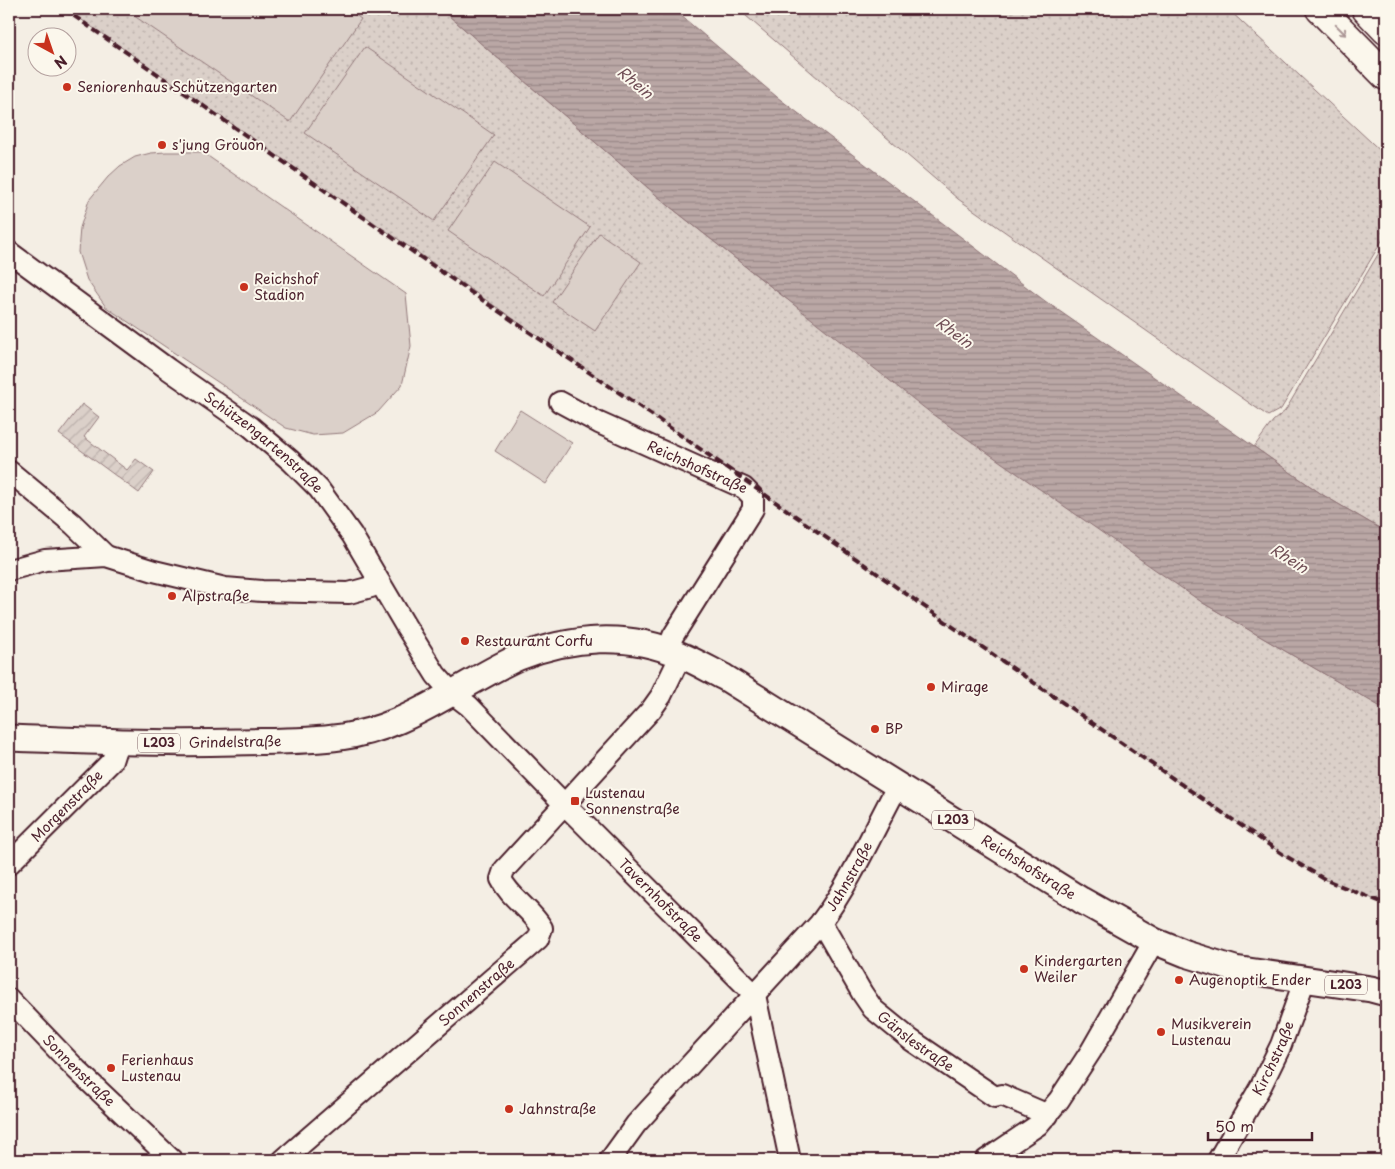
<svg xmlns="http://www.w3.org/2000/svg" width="1395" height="1169" font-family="'Playpen Sans',sans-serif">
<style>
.grass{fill:url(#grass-dots);stroke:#92787a}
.garden{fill:url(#garden-furrows);stroke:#92787a}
.pitch{fill:#dbd0c9;stroke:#92787a}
.water{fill:url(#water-rules);stroke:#8d7174}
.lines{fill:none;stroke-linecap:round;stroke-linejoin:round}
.minor-casing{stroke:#4a1f2b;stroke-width:24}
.major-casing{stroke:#4a1f2b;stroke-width:29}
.highway-casing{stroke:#4a1f2b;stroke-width:31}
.minor{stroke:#fbf7ec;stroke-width:20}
.major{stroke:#fbf7ec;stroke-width:25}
.highway{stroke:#fbf7ec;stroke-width:28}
.rail{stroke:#4a1f2b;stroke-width:4;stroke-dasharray:8 4;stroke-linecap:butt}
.oneway{stroke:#ab9695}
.poi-dot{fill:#c8321e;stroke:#fbf7ec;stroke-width:2}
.labels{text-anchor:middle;stroke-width:4;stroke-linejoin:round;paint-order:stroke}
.shield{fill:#fbf7ec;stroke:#7f6065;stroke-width:1}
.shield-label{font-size:12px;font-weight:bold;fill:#4a1f2b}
.poi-label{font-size:14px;fill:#4a1f2b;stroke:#fbf7ec;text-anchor:start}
.street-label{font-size:14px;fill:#4a1f2b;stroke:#fbf7ec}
.water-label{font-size:15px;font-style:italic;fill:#714f56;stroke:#fbf7ec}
</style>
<defs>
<pattern id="grass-dots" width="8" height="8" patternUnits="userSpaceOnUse" patternTransform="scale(1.25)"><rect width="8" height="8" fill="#dbd0c9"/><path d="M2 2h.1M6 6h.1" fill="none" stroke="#bdb2ad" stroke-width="1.8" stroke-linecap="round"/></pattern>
<pattern id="garden-furrows" width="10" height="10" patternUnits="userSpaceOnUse" patternTransform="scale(1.25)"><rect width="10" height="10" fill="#dbd0c9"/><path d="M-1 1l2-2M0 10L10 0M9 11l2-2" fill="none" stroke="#bdb2ad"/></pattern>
<pattern id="water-rules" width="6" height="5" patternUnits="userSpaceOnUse" patternTransform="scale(1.25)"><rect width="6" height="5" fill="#baa7a5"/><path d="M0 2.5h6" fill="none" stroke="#998787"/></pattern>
</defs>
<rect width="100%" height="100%" fill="#f4eee4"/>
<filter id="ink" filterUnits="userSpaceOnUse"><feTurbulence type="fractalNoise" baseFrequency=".02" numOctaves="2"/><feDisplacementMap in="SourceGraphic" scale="10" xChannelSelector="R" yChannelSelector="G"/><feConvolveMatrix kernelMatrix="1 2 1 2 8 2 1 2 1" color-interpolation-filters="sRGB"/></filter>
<g filter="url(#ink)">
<!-- grass -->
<g class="grass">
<path d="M66,9h375l228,197 111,88 423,309 183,107v194l-60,-24 -42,-25 -318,-219 -327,-230z"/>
<path d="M738,9h490l158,147v78l-105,175 -13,7 -310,-217z"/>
<path d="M1386,241v291l-63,-37 -69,-48 19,-26 12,-10z"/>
</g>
<!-- garden -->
<path class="garden" d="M82,404l17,13 -15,20 43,33 9,-11 18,13 -15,21 -80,-59z"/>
<!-- pitch -->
<g class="pitch">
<path d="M124,9h223l14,10 -71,103z"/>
<path d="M365,47l129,88 -60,86 -129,-88z"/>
<path d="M166,152h36l204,142 5,52 -9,39 -24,27 -35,21 -30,2 -27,-7 -180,-121 -19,-27 -9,-28 2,-24 9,-28 19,-23 12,-11 15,-9 16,-4z"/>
<path d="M495,162l95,65 -46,69 -96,-65z"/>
<path d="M599,233l42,29 -46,69 -43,-29z"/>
<path d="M520,410l52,33 -26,41 -51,-33z"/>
</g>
<!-- water -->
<path class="water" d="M441,9h232l104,88 268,204 278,194 63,37v178l-183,-107 -271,-189 -263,-208z"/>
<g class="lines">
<defs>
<g id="minor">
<path id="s1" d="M9,252l159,117 83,58 40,34 28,28 33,46 53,90 31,50 16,18 17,13 96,99 190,190"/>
<path id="s2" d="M560,402l39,21 145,65 9,9v12l-80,127 -5,14"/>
<path d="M9,471l64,53 33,32"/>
<path d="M9,570l36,-10 61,-4 48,15 71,17 37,3 87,2 22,-6 9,-4"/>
<path id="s3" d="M9,864l103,-103 6,-19"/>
<path id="s4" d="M821,922l41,71 11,16 38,31 84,57 7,-2 46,20"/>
<path d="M755,995l35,165"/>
<path id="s5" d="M9,999l68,71 95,90"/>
<path id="s6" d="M283,1160l255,-221 4,-11c-11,-19 -32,-30 -41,-49l3,-9 147,-160 10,-14 20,-41"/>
<path id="s7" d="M610,1160l26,-36 185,-202c31,-42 52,-91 77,-137"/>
<path d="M986,1160l52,-35 21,-25 32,-49 63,-110"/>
<path id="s8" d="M1218,1160l43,-74 20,-41 24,-66"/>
</g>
<g id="major">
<path id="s9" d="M9,738c75,3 151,6 226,4 36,-1 71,0 106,-5 42,-6 74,-23 111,-44 22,-12 44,-26 67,-36 52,-20 109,-25 161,-2 15,6 30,15 44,22l357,223 73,41 32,13 49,15 136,20 15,4"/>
</g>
<g id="highway">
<path d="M1320,9l66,67"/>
<path d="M1366,9l20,21"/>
</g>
</defs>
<!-- minor casing -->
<use href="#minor" class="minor-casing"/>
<!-- major casing -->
<use href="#major" class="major-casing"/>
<!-- highway casing -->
<use href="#highway" class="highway-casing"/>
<!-- minor -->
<use href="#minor" class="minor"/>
<!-- major -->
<use href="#major" class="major"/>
<!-- highway -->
<use href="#highway" class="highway"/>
<!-- rail -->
<path class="rail" d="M64,9l421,293 154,104 327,230 318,219 42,25 60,24"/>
</g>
<!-- one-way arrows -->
<defs><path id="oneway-shaft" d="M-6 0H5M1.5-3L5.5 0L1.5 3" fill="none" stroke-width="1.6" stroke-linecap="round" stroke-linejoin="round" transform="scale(1.25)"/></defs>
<use class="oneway" href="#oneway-shaft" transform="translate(1341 30) rotate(45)"/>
</g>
<!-- markers -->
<g class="poi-dot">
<circle cx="67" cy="87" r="5"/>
<circle cx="162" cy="145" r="5"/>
<circle cx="244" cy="287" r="5"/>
<circle cx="172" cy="596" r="5"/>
<circle cx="465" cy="641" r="5"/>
<circle cx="931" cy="687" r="5"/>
<circle cx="875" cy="729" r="5"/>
<rect x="570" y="796" width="10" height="10" rx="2.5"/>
<circle cx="1024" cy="969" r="5"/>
<circle cx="1179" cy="980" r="5"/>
<circle cx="1161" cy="1032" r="5"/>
<circle cx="111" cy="1068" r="5"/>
<circle cx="509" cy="1109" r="5"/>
</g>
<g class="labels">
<!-- shield labels -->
<g class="shield">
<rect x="138" y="733.5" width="42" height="19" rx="4"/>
<rect x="932" y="810.5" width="42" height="19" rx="4"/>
<rect x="1325" y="975.5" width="42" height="19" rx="4"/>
</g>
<g class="shield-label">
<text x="159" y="747">L203</text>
<text x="953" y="824">L203</text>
<text x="1346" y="989">L203</text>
</g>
<!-- poi labels -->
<g class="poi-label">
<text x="77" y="92">Seniorenhaus Schützengarten</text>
<text x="172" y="150">s'jung Gröuon</text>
<text x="254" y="284">Reichshof<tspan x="254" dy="16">Stadion</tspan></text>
<text x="182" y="601">Alpstraße</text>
<text x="475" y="646">Restaurant Corfu</text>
<text x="941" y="692">Mirage</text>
<text x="885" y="734">BP</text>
<text x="585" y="798">Lustenau<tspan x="585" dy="16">Sonnenstraße</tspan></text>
<text x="1034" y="966">Kindergarten<tspan x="1034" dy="16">Weiler</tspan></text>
<text x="1189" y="985">Augenoptik Ender</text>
<text x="1171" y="1029">Musikverein<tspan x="1171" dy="16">Lustenau</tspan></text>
<text x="121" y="1065">Ferienhaus<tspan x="121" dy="16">Lustenau</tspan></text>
<text x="519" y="1114">Jahnstraße</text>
</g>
<!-- street labels -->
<g class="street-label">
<text dy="5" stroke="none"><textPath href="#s1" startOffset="318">Schützengartenstraße</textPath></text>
<text dy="5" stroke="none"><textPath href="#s2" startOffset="152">Reichshofstraße</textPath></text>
<text dy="5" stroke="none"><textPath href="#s9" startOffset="226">Grindelstraße</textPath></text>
<text dy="5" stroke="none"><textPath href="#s3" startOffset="82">Morgenstraße</textPath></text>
<text dy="5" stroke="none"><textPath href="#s9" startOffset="1102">Reichshofstraße</textPath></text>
<text dy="5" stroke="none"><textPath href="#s7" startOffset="372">Jahnstraße</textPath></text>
<text dy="5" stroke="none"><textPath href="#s1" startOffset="929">Tavernhofstraße</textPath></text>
<text dy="5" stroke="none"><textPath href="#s6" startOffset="256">Sonnenstraße</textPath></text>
<text dy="5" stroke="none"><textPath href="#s4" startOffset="155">Gänslestraße</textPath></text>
<text dy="5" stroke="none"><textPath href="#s8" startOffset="116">Kirchstraße</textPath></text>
<text dy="5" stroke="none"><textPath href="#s5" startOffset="100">Sonnenstraße</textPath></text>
</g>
<!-- water labels -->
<g class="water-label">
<text transform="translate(635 83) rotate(40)" y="5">Rhein</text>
<text transform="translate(954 333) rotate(36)" y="5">Rhein</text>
<text transform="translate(1289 559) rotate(32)" y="5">Rhein</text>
</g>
</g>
<!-- margin -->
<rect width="1395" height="1169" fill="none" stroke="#fbf7ec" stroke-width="30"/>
<rect x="15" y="15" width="1365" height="1139" fill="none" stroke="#4a1f2b" stroke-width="2" filter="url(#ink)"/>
<!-- north arrow -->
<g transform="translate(52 52) rotate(140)"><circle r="24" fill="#fbf7ec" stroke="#b4a19f"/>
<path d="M0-4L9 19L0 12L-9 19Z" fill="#c8321e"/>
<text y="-8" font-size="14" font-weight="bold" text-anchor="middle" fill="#4a1f2b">N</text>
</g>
<!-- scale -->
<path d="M1208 1132v8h104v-8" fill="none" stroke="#4a1f2b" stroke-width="2.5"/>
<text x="1215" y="1132" font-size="15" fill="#4a1f2b" stroke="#fbf7ec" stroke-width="4" paint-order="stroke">50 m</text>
</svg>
